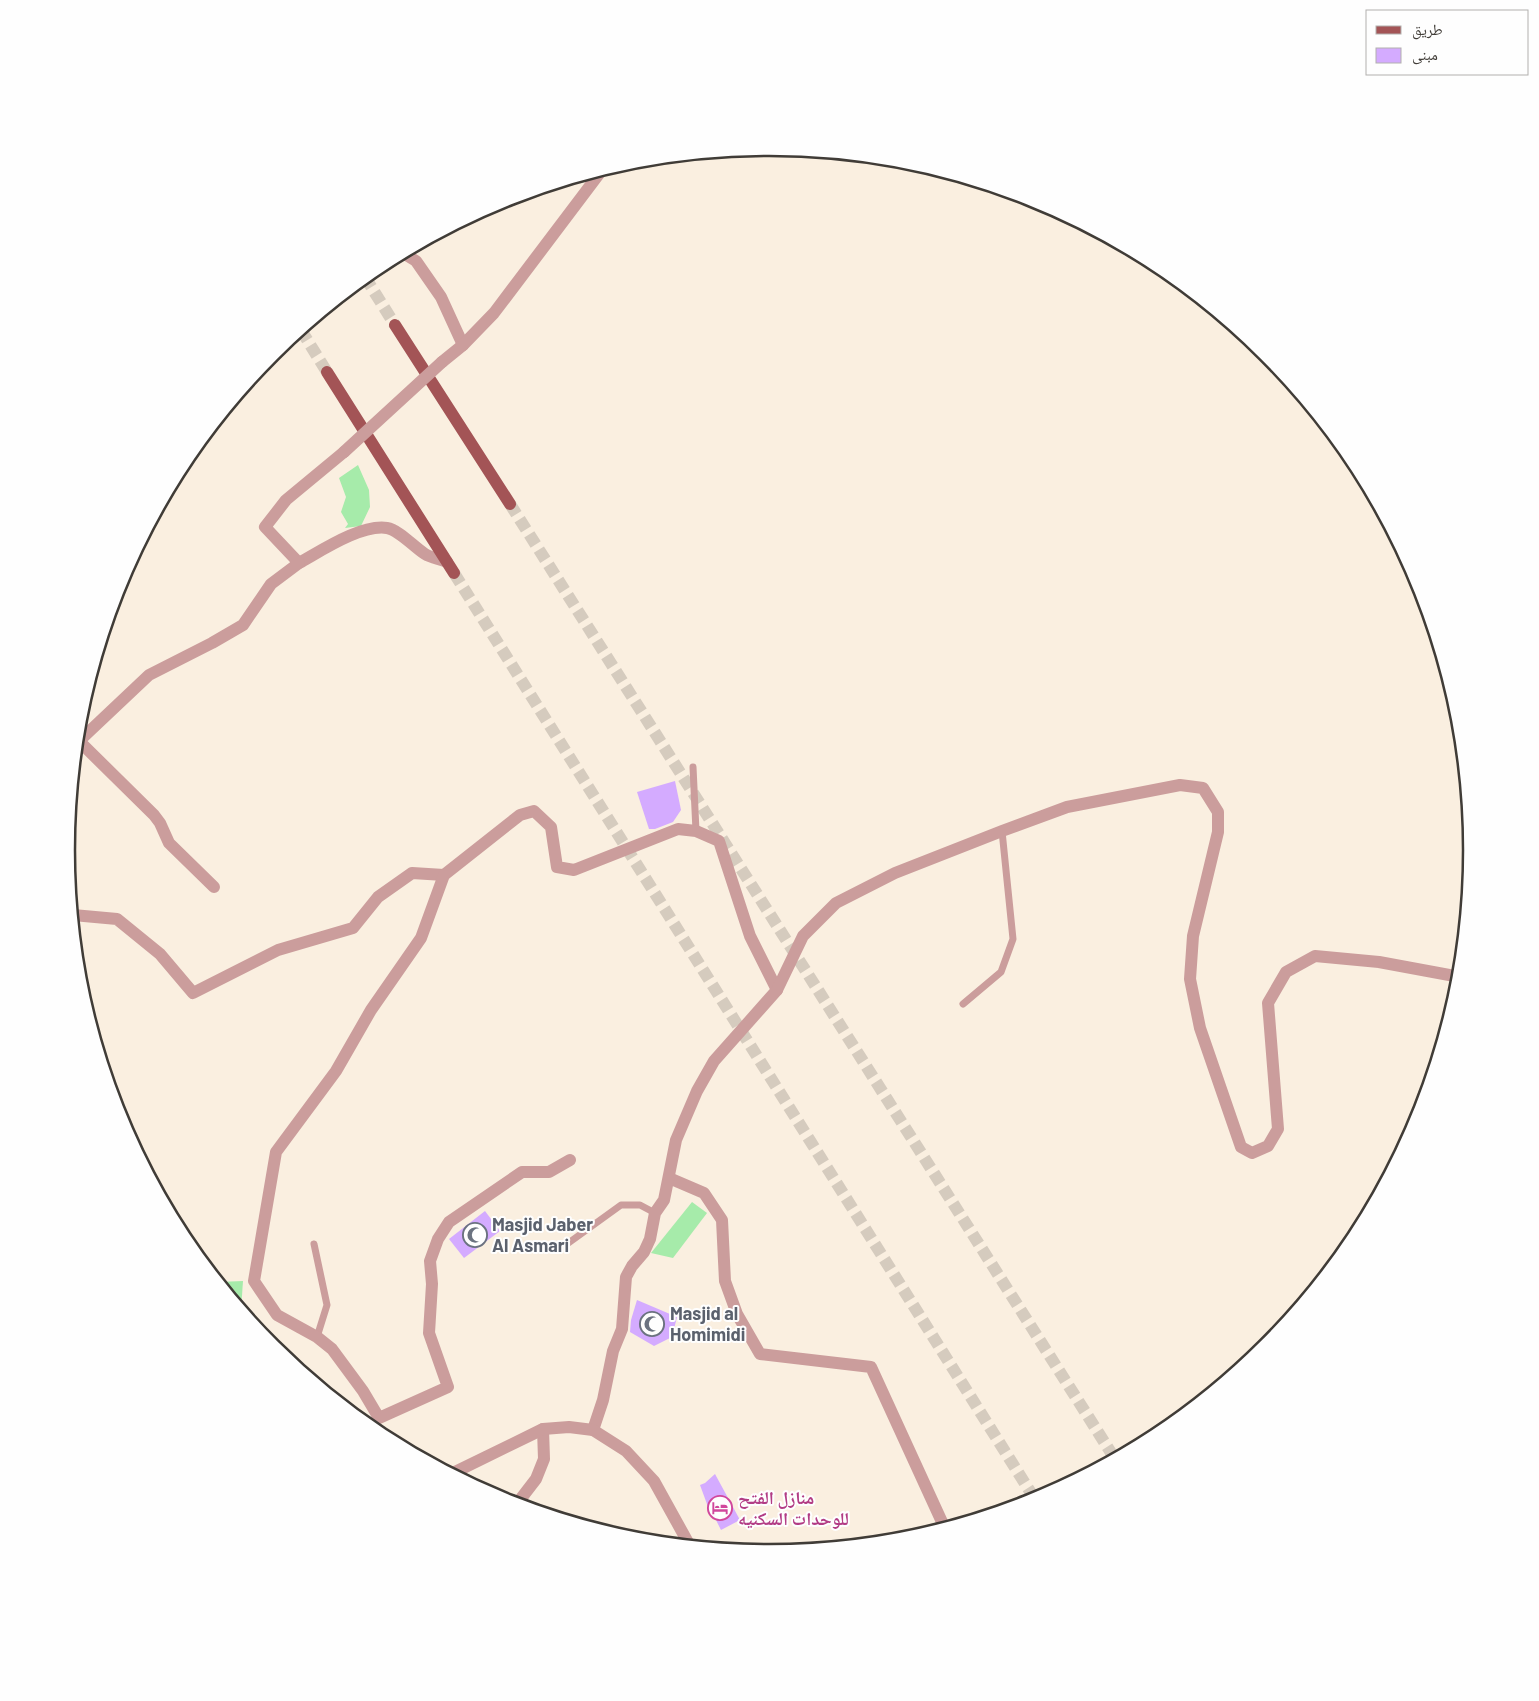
<svg xmlns="http://www.w3.org/2000/svg" width="1539" height="1701" font-family="Barlow,'Noto Naskh Arabic',sans-serif">
<style>
.green{fill:#a6ebaa}
.building{fill:#d4abff}
.lines{fill:none;stroke-linecap:round;stroke-linejoin:round}
.primary-tunnel{stroke:#d5cbbe;stroke-width:12;stroke-dasharray:12 6;stroke-linecap:butt}
.service{stroke:#cb9d9c;stroke-width:7}
.minor{stroke:#cb9d9c;stroke-width:12}
.tertiary{stroke:#cb9d9c;stroke-width:12}
.primary{stroke:#a35456;stroke-width:12}
.tertiary-bridge{stroke:#cb9d9c;stroke-width:12}
.labels{text-anchor:middle;stroke-width:4;stroke-linejoin:round;paint-order:stroke}
.worship-label{font-size:18px;font-weight:bold;fill:#5b616d;stroke:#fefefe;text-anchor:start}
.hotel-label{font-size:18px;font-weight:bold;fill:#b23c85;stroke:#fefefe;text-anchor:start}
.rim{fill:none;stroke:#403c37;stroke-width:2.5}
</style>
<rect width="100%" height="100%" fill="#faefe0"/>
<!-- green -->
<g class="green">
<path d="M358,465l11,25 1,17 -9,19 -16,2 3,-4 -7,-12 5,-15 -7,-19z"/>
<path d="M692,1202l15,11 -34,45 -22,-5z"/>
<path d="M243,1281l-2,29 -23,-28z"/>
</g>
<!-- building -->
<g class="building">
<path d="M675,781l6,29 -8,12 -18,7h-6l-12,-37z"/>
<path d="M485,1211l15,20 -36,27 -15,-19z"/>
<path d="M637,1300l40,17 -5,20 -18,9 -24,-14 1,-12z"/>
<path d="M715,1474l25,46 -19,10 -7,-14 -3,-1 -11,-30 5,-2z"/>
</g>
<g class="lines">
<!-- primary-tunnel -->
<g class="primary-tunnel">
<path d="M365,277l30,48"/>
<path d="M301,330l26,42"/>
<path d="M510,504l605,955"/>
<path d="M454,573l582,928"/>
</g>
<!-- service -->
<g class="service">
<path d="M693,767l3,64"/>
<path d="M963,1004l38,-32 12,-33 -11,-108"/>
<path d="M314,1244l13,61 -10,32"/>
<path d="M567,1244l54,-39h19l15,8"/>
</g>
<!-- minor -->
<g class="minor">
<path d="M403,253l13,8 25,36 22,48"/>
<path d="M299,563c22,-12 62,-39 88,-35 12,2 27,19 38,26 6,4 15,5 22,8"/>
<path d="M79,741l75,74 6,8 9,20 45,44"/>
<path d="M73,915l44,4 43,35 33,39 85,-43 75,-22 25,-31 34,-24 32,2"/>
<path d="M570,1160l-21,12h-27l-73,50 -11,17 -8,22 2,23 -3,49 19,54 -69,31 -16,-27 -31,-42 -15,-12 -40,-22 -23,-34 22,-129 60,-81 35,-61 50,-72 23,-63 76,-60 14,-4 17,16 6,40 17,3 104,-41 18,2 23,10 31,95 27,54"/>
<path d="M669,1178l35,15 18,27 3,61 12,33 23,40 111,13 71,155"/>
<path d="M593,1430l10,-30 10,-49 9,-22 4,-52 6,-11 12,-14 6,-13 5,-26 9,-13 12,-60 21,-49 17,-30 63,-71 26,-54 33,-33 59,-30 107,-42 65,-24 113,-22 23,3 15,24v20l-25,104 -3,43 10,49 41,119 11,6 16,-7 10,-17 -10,-126 18,-31 29,-16 64,6 81,15"/>
<path d="M516,1505l20,-26 8,-20 -1,-30"/>
</g>
<!-- tertiary -->
<g class="tertiary">
<path d="M442,362l21,-17 31,-32 108,-143"/>
<path d="M77,743l72,-68 63,-32 31,-18 28,-41 28,-21 -34,-36 21,-27 58,-48"/>
<path d="M451,1474l92,-45 26,-2 24,3 33,21 28,30 36,65"/>
</g>
<!-- primary -->
<g class="primary">
<path d="M395,325l115,179"/>
<path d="M327,372l127,201"/>
</g>
<!-- tertiary-bridge -->
<path class="tertiary-bridge" d="M344,452l98,-90"/>
</g>
<!-- icons -->
<defs>
<symbol id="mosque-ring" viewBox="-11 -11 22 22"><circle r="9.5" fill="#fefefe" stroke="#6b7280" stroke-width="1.5"/><path d="M3.5-4.9A6 6 0 1 0 3.5 4.9A5 5 0 1 1 3.5-4.9Z" fill="#6b7280"/></symbol>
<symbol id="hotel-ring" viewBox="-11 -11 22 22"><circle r="9.5" fill="#fefefe" stroke="#d1479c" stroke-width="1.5"/><path d="M-6-4.5h1.5V1H6V5H4.5V3h-9V5H-6ZM-4 0a1.8 1.8 0 1 1 3.6 0ZM.5 0V-2.5h3Q6-2.5 6 0Z" fill="#d1479c"/></symbol>
</defs>
<g fill-rule="evenodd">
<use href="#mosque-ring" x="461" y="1221" width="28" height="28"/>
<use href="#mosque-ring" x="638" y="1310" width="28" height="28"/>
<use href="#hotel-ring" x="706" y="1494" width="28" height="28"/>
</g>
<g class="labels">
<!-- worship labels -->
<g class="worship-label">
<text x="492" y="1231">Masjid Jaber<tspan x="492" dy="21">Al Asmari</tspan></text>
<text x="670" y="1320">Masjid al<tspan x="670" dy="21">Homimidi</tspan></text>
</g>
<!-- hotel labels -->
<g class="hotel-label">
<text x="738" y="1504">منازل الفتح<tspan x="738" dy="21">للوحدات السكنيه</tspan></text>
</g>
</g>
<!-- crop -->
<path d="M0 0H1539V1701H0ZM75 850a694 694 0 1 1 1388 0a694 694 0 1 1-1388 0Z" fill="#fefefe" fill-rule="evenodd"/>
<path class="rim" d="M75 850a694 694 0 1 1 1388 0a694 694 0 1 1-1388 0Z"/>
<!-- legend -->
<rect x="1366" y="10" width="162" height="65" fill="#fefefe" stroke="#b2b0ae"/>
<rect x="1376" y="26" width="25" height="8" fill="#a35456" stroke="#b2b0ae"/>
<text x="1412" y="35" font-size="15" fill="#403c37">طريق</text>
<rect x="1376" y="48" width="25" height="15" fill="#d4abff" stroke="#b2b0ae"/>
<text x="1412" y="60" font-size="15" fill="#403c37">مبنى</text>
</svg>
